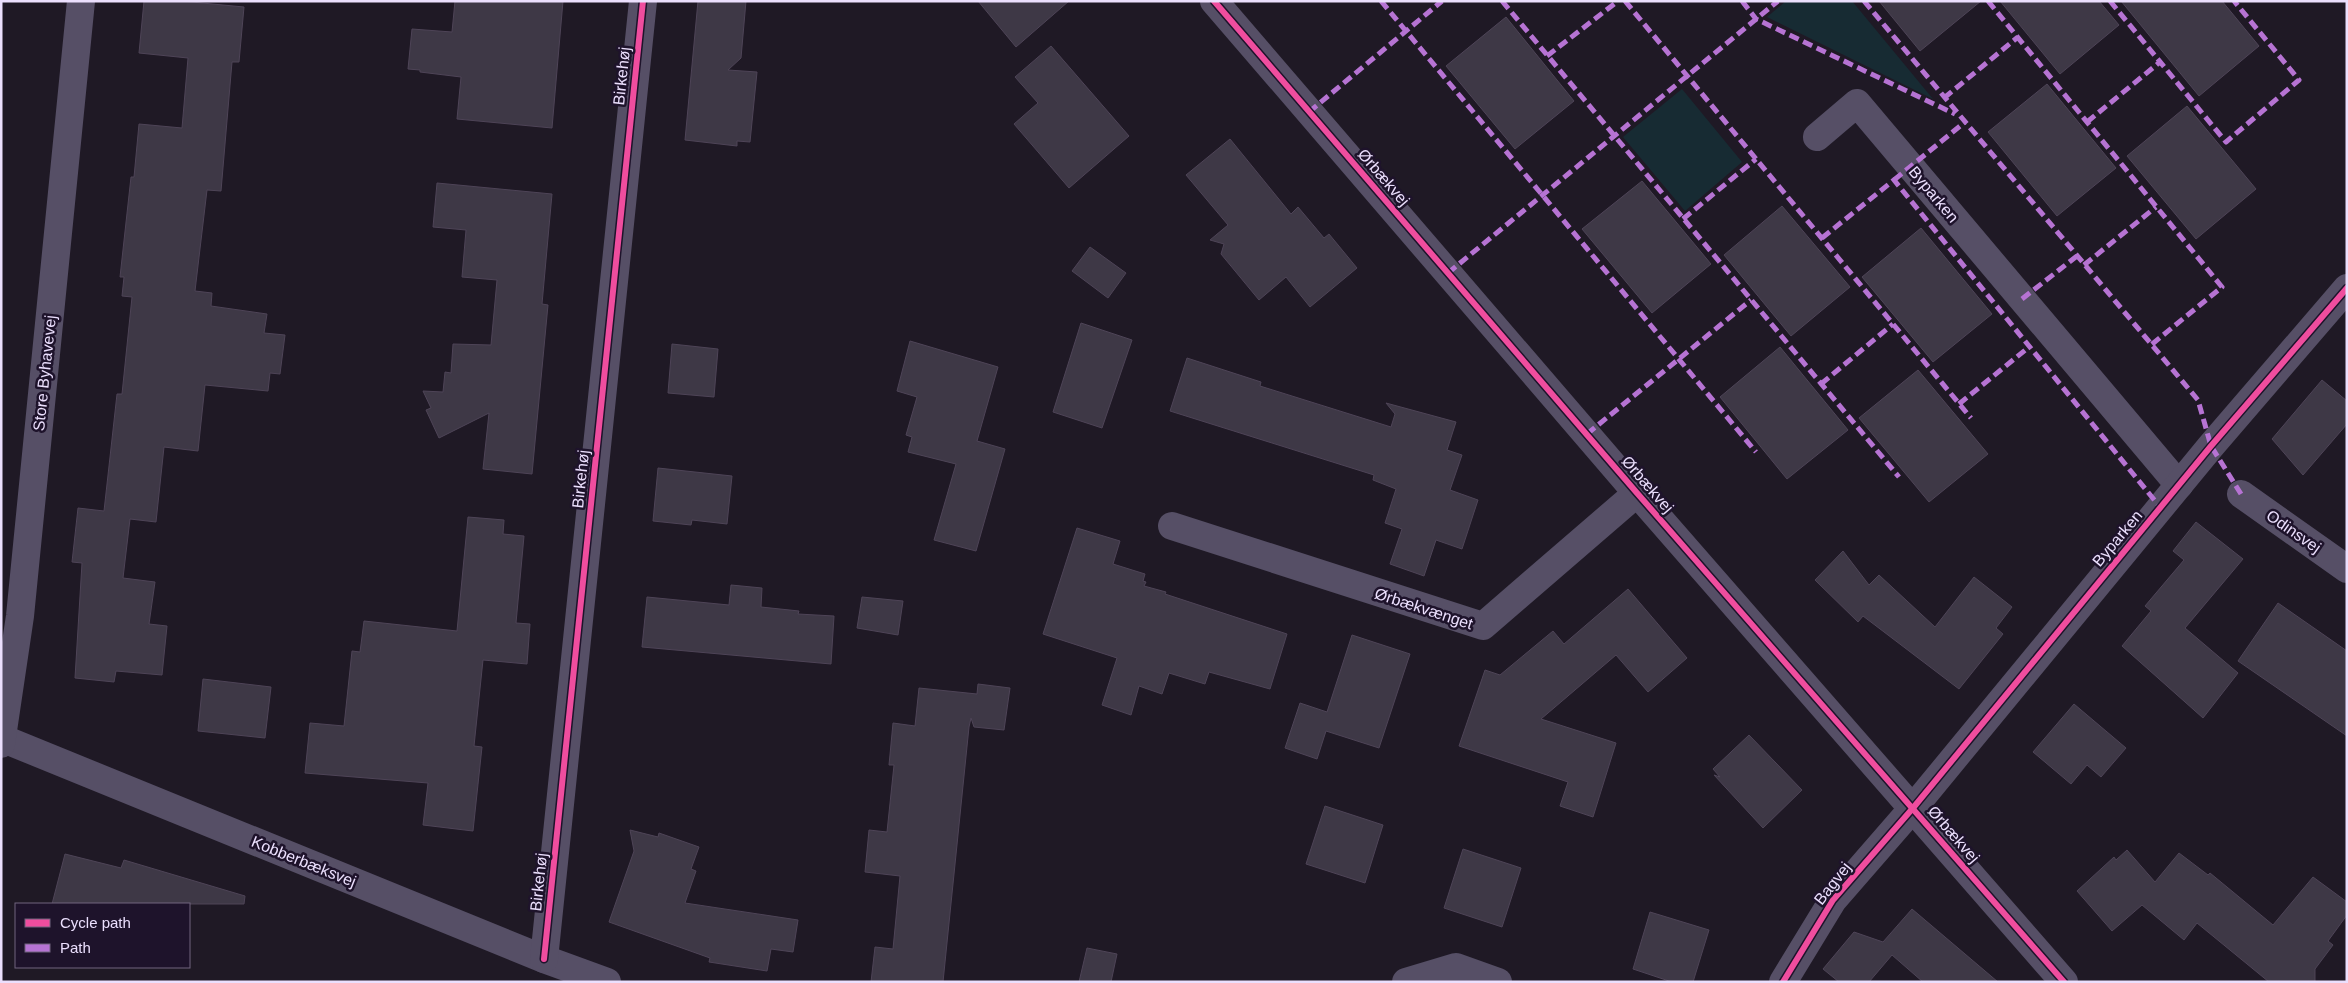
<svg xmlns="http://www.w3.org/2000/svg" width="2348" height="983" font-family="Arial,sans-serif">
<style>
.green{fill:#172b33}
.building{fill:#3e3846;stroke:#4e4457}
.lines{fill:none;stroke-linecap:round;stroke-linejoin:round}
.minor{stroke:#564f66;stroke-width:28}
.quiet{stroke:#b673d3;stroke-width:5;stroke-dasharray:10 5;stroke-linecap:butt}
.cycleway-casing{stroke:#1e132b;stroke-width:9}
.cycleway{stroke:#ef4d9e;stroke-width:6}
.labels{text-anchor:middle;stroke-width:5;stroke-linejoin:round;paint-order:stroke}
.street-label{font-size:16px;fill:#ebdffd;stroke:#1e132b}
</style>
<rect width="100%" height="100%" fill="#1f1925"/>
<!-- green -->
<g class="green">
<path d="M1786,1h66l81,98 -166,-82z"/>
<path d="M1682,89l60,73 -57,49 -62,-74z"/>
</g>
<!-- building -->
<g class="building">
<path d="M144,1h37l63,6 -5,55h-7l-11,129 -14,-1 -12,101 17,2 -1,13 56,8 -3,19 21,2 -5,39 -10,-1 -2,18 -63,-6 -7,66 -34,-4 -8,75 -26,-3 -7,59 32,4 -6,42 18,2 -5,49 -46,-4 -2,11 -39,-4 7,-115 -10,-1 6,-54 26,3 13,-117h5l10,-97 -10,-1 2,-19h-4l11,-100h3l5,-53 43,4 6,-70 -49,-5z"/>
<path d="M455,1h108l-11,127 -95,-9 4,-42 -41,-5v-2l-12,-1 4,-40 40,3z"/>
<path d="M698,1h48l-5,57 -13,12 29,2 -7,70 -13,-1v5l-52,-6z"/>
<path d="M978,1h91l-53,46z"/>
<path d="M1879,1h102l-61,50z"/>
<path d="M2000,1h99l20,24 -59,49z"/>
<path d="M2121,1h101l37,45 -60,50z"/>
<path d="M1506,17l68,84 -59,48 -69,-83z"/>
<path d="M1051,46l78,90 -60,52 -55,-64 24,-21 -23,-26z"/>
<path d="M2047,84l69,84 -59,48 -69,-84z"/>
<path d="M2187,106l69,83 -60,50 -69,-83z"/>
<path d="M1230,139l61,75 7,-7 26,31 5,-4 28,34 -47,39 -24,-30 -27,23 -38,-46 3,-10 -14,-4 18,-15 -42,-50z"/>
<path d="M1642,181l69,83 -59,49 -70,-84z"/>
<path d="M437,183l115,11 -10,110 6,1 -16,169 -49,-5 6,-56 -50,25 -13,-28 5,-2 -8,-17 20,1 2,-20 6,1 2,-29 38,1 6,-65 -35,-3 4,-47 -33,-3z"/>
<path d="M1782,206l68,81 -59,49 -67,-81z"/>
<path d="M1921,228l71,86 -59,48 -71,-85z"/>
<path d="M1090,247l36,26 -18,25 -36,-27z"/>
<path d="M1081,323l51,17 -30,88 -49,-16z"/>
<path d="M910,341l88,26 -21,74 28,8 -29,102 -42,-11 22,-76 -48,-12 4,-15 -6,-2 11,-38 -20,-6z"/>
<path d="M672,344l46,5 -4,48 -46,-4z"/>
<path d="M1780,347l68,83 -61,49 -67,-82z"/>
<path d="M1187,358l74,24 -1,4 131,41 4,-13 -9,-11 70,19 -9,28 15,5 -12,35 28,10 -16,49 -26,-9 -12,36 -34,-12 12,-35 -17,-6 11,-34 -23,-9 1,-5 -204,-64z"/>
<path d="M1918,370l70,84 -59,48 -70,-84z"/>
<path d="M2322,380l25,21v23l-44,51 -31,-36z"/>
<path d="M658,468l74,8 -5,48 -35,-4 -1,5 -38,-4z"/>
<path d="M468,517l36,3 -1,14 21,2 -8,87 14,1 -3,40 -44,-4 -9,86 8,1 -9,84 -50,-6 5,-42 -123,-10 5,-50 34,3 8,-75 8,1 4,-31 93,10z"/>
<path d="M2196,522l47,37 -58,69 53,45 -35,45 -81,-72 29,-35 -6,-5 39,-46 -11,-9z"/>
<path d="M1077,528l43,13 -7,23 32,10 -2,7 3,1 -2,4 22,6 -1,2 122,40 -17,55 -61,-17 -4,12 -36,-11 -7,21 -23,-8 -8,29 -29,-10 15,-47 -74,-24z"/>
<path d="M1843,551l26,34 10,-10 56,52 39,-50 38,30 -16,21 7,6 -44,55 -96,-73 -5,6 -43,-42z"/>
<path d="M731,585l31,3 -1,19 38,4 -1,3 36,2 -3,48 -189,-17 5,-50 82,8z"/>
<path d="M1628,589l59,69 -39,34 -32,-37 -75,64 75,24 -23,74 -33,-11 8,-24 -109,-36 26,-76 15,5 53,-44 11,13z"/>
<path d="M862,597l41,4 -5,34 -41,-7z"/>
<path d="M2278,603l69,48v85l-109,-75z"/>
<path d="M1352,635l58,19 -31,94 -53,-17 -9,28 -32,-11 15,-45 27,9z"/>
<path d="M203,679l68,8 -6,51 -67,-7z"/>
<path d="M978,684l32,4 -6,42 -30,-3 -3,-9 -2,9 -26,255h-72l4,-35 18,2 7,-73 -35,-4 4,-42 18,2 7,-67h-5l4,-42 22,3 4,-38 58,6z"/>
<path d="M2074,704l52,44 -25,29 -14,-12 -16,19 -38,-32z"/>
<path d="M1749,735l53,55 -39,38 -49,-53 6,2 -7,-8z"/>
<path d="M1325,806l58,19 -18,58 -59,-19z"/>
<path d="M630,830l28,7 1,-4 40,14 -8,22 5,2 -11,32 113,17 -5,32 -22,-3 -4,22 -58,-9 1,-4 -101,-36 25,-71z"/>
<path d="M1463,849l58,19 -19,59 -58,-19z"/>
<path d="M2127,850l28,32 24,-29 29,22 2,-2 63,52 40,-48 34,25v13l-19,26 5,4 -18,24v13h-46l-72,-59 -13,17 -42,-35 -30,26 -35,-40 37,-34 2,3z"/>
<path d="M65,854l56,14 3,-8 121,36 -1,8h-192z"/>
<path d="M1912,909l86,73h-75l-31,-27 -23,27h-30l-16,-13 31,-37 29,10z"/>
<path d="M1650,912l59,18 -16,52h-21l-39,-13z"/>
<path d="M1087,948l30,6 -6,28h-32z"/>
</g>
<g class="lines">
<!-- minor -->
<g class="minor">
<path d="M1214,1l423,492 427,489"/>
<path d="M1817,137l40,-34 322,382"/>
<path d="M2241,494l106,75"/>
<path d="M1172,526l311,100 154,-133"/>
<path d="M1,738l543,221 63,23"/>
<path d="M1,744l19,-128 61,-615"/>
<path d="M544,959l99,-958"/>
<path d="M1406,982l50,-15 42,15"/>
<path d="M1783,982l50,-82 80,-92 298,-362 136,-158"/>
</g>
<!-- quiet -->
<g class="quiet">
<path d="M1381,1l375,451"/>
<path d="M1502,1l397,476"/>
<path d="M1625,1l346,417"/>
<path d="M1742,1l14,18 199,95"/>
<path d="M1864,1l334,399 13,46 30,48"/>
<path d="M1988,1l234,286 -71,58"/>
<path d="M2110,1l116,141 73,-62 -65,-79"/>
<path d="M1547,56l71,-55"/>
<path d="M1944,98l74,-61"/>
<path d="M1309,112l133,-111"/>
<path d="M2087,122l73,-60"/>
<path d="M1894,180l71,-58"/>
<path d="M1683,219l73,-60"/>
<path d="M1822,238l72,-58 266,327"/>
<path d="M2084,265l72,-58"/>
<path d="M1448,273l330,-272"/>
<path d="M2022,299l55,-43"/>
<path d="M1821,384l72,-60"/>
<path d="M1959,404l70,-57"/>
<path d="M1587,434l164,-134"/>
</g>
<defs>
<g id="cycleway">
<path d="M1214,1l423,492 427,489"/>
<path d="M544,959l99,-958"/>
<path d="M1783,982l50,-82 80,-92 298,-362 136,-158"/>
</g>
</defs>
<!-- cycleway casing -->
<use href="#cycleway" class="cycleway-casing"/>
<!-- cycleway -->
<use href="#cycleway" class="cycleway"/>
</g>
<g class="labels">
<!-- street labels -->
<g class="street-label">
<text transform="translate(621 76) rotate(-84)" y="6">Birkehøj</text>
<text transform="translate(1384 177) rotate(49)" y="6">Ørbækvej</text>
<text transform="translate(1934 194) rotate(50)" y="6">Byparken</text>
<text transform="translate(44 373) rotate(-84)" y="6">Store Byhavevej</text>
<text transform="translate(580 479) rotate(-84)" y="6">Birkehøj</text>
<text transform="translate(1648 484) rotate(49)" y="6">Ørbækvej</text>
<text transform="translate(2294 531) rotate(35)" y="6">Odinsvej</text>
<text transform="translate(2117 538) rotate(-50)" y="6">Byparken</text>
<text transform="translate(1424 608) rotate(18)" y="6">Ørbækvænget</text>
<text transform="translate(1954 834) rotate(49)" y="6">Ørbækvej</text>
<text transform="translate(304 861) rotate(22)" y="6">Kobberbæksvej</text>
<text transform="translate(538 882) rotate(-84)" y="6">Birkehøj</text>
<text transform="translate(1832 883) rotate(-52)" y="6">Bagvej</text>
</g>
</g>
<!-- border -->
<rect width="2348" height="983" fill="none" stroke="#ebdffd" stroke-width="5"/>
<!-- legend -->
<rect x="15" y="903" width="175" height="65" fill="#1e132b" stroke="#70657f"/>
<rect x="25" y="919" width="25" height="8" fill="#ef4d9e" stroke="#70657f"/>
<text x="60" y="928" font-size="15" fill="#ebdffd">Cycle path</text>
<rect x="25" y="944" width="25" height="8" fill="#b673d3" stroke="#70657f"/>
<text x="60" y="953" font-size="15" fill="#ebdffd">Path</text>
</svg>
